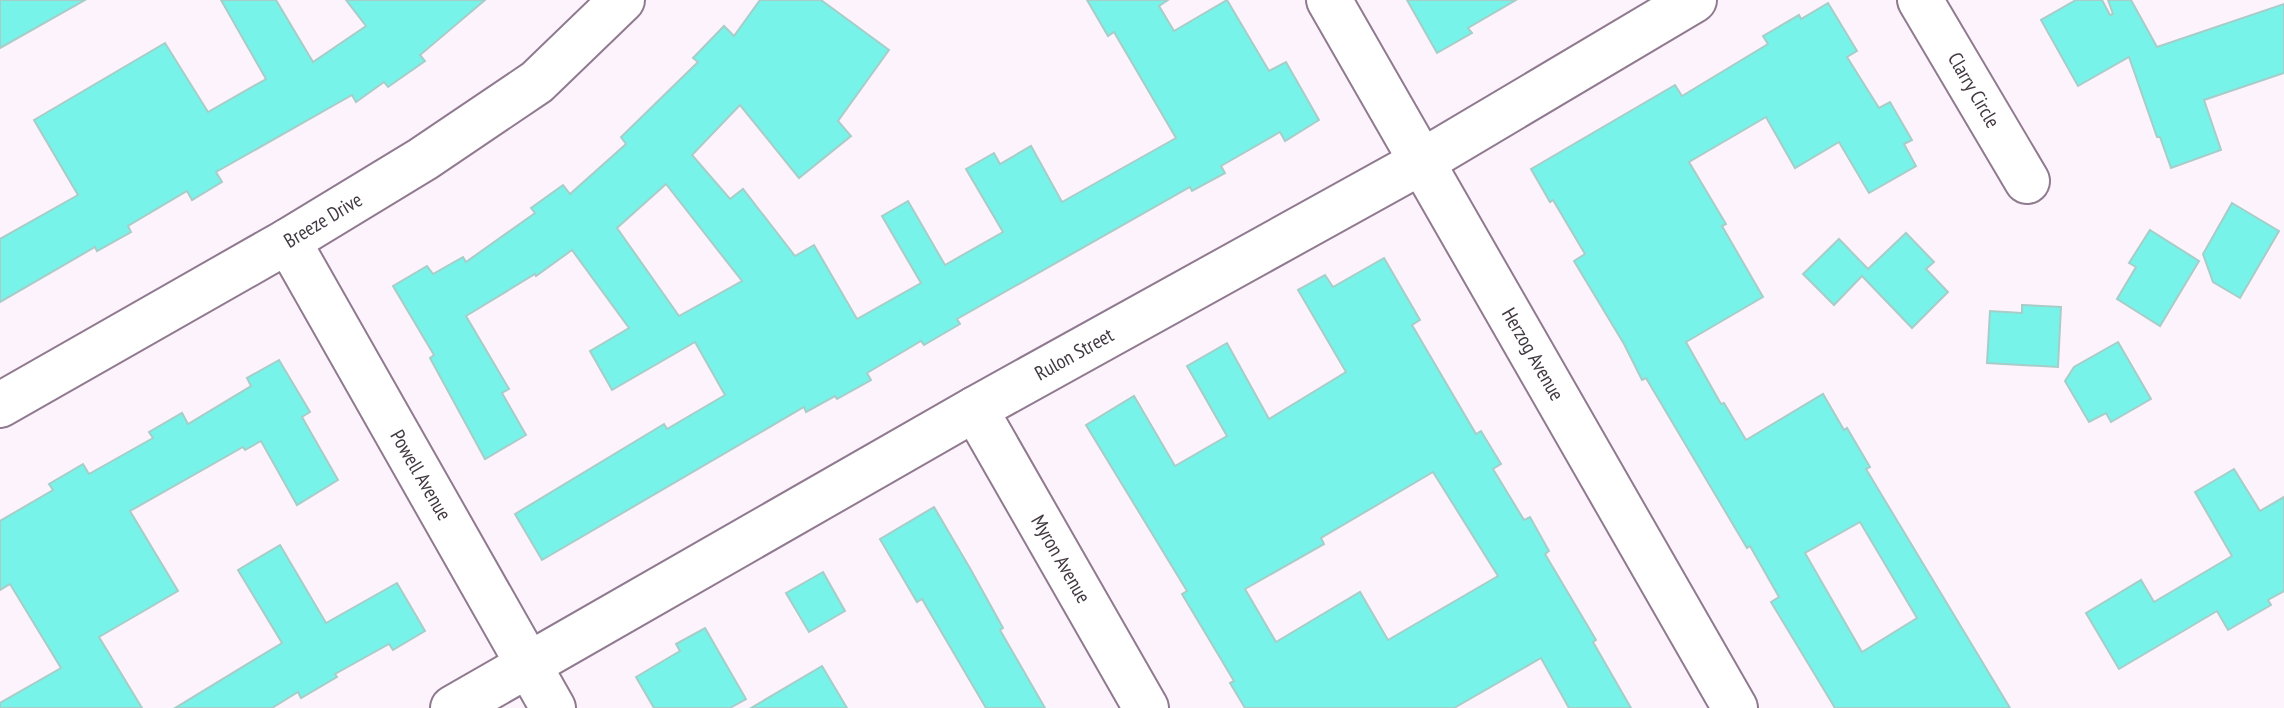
<svg xmlns="http://www.w3.org/2000/svg" width="2284" height="708" font-family="'PT Sans Narrow',sans-serif">
<style>
.building{fill:#78f3e9;stroke:#a7cdc9;stroke-width:2;fill-rule:evenodd}
.lines{fill:none;stroke-linecap:round;stroke-linejoin:round}
.minor-casing{stroke:#907a90;stroke-width:48}
.minor{stroke:#fff;stroke-width:44}
.labels{text-anchor:middle;stroke-width:6;stroke-linejoin:round;paint-order:stroke}
.street-label{font-size:20px;fill:#423842;stroke:#fff}
</style>
<rect width="100%" height="100%" fill="#fdf3fc"/>
<!-- building -->
<g class="building">
<path d="M0,0h85l-85,48z"/>
<path d="M221,0h55l37,62 53,-36 -20,-26h139l-65,55 5,6 -37,26 -4,-5 -28,20 -4,-7 -136,77 6,10 -30,18 -5,-9 -59,35 3,6 -34,19 -2,-4 -95,55v-63l78,-44 -44,-75 131,-77 43,69 58,-33z"/>
<path d="M760,0h61l68,50 -51,71 13,15 -52,42 -59,-73 -48,50 38,44 13,-10 52,67 19,-11 43,74 64,-36 -39,-67 26,-15 37,64 58,-33 -37,-63 28,-16 6,11 31,-18 31,56 114,-64 -62,-106 -6,4 -21,-36h81l-9,6 15,25 53,-31 42,71 17,-9 33,58 -34,21 -5,-9 -59,34 4,7 -33,18 -2,-4 -233,132 3,5 -36,21 -3,-4 -54,32 4,7 -34,19 -2,-3 -29,16 -2,-5 -262,153 -27,-46 149,-90 3,5 58,-34 -30,-53 -83,48 -22,-39 39,-23 -57,-78 -36,26 -1,-2 -69,42 43,73 -7,4 24,42 -41,24 -55,-101 4,-3 -41,-69 34,-20 6,8 30,-17 3,5 69,-49 -4,-5 32,-23 7,9 56,-50 -5,-7 77,-75 -5,-4 31,-32 10,10zM666,184l76,97 -63,35 -62,-88z"/>
<path d="M1407,0h109l-48,28 4,5 -35,20z"/>
<path d="M2076,0h26l8,15 3,-1 -5,-14h23l26,47 127,-43v69l-80,27 17,50 -50,18 -11,-31h-3l-28,-80 -51,29 -37,-66z"/>
<path d="M1828,3l29,48 -10,6 32,51 11,-6 22,38 -8,4 12,22 -47,27 -30,-51 -44,26 -29,-51 -77,45 37,62 -4,2 41,71 -77,45 35,62 3,-1 22,37 77,-46 21,36 3,-2 23,39 -4,2 144,239h-175l-64,-106 8,-5 -29,-51 -3,2 -101,-170 -4,2 -18,-36 -50,-83 11,-7 -32,-54 -3,2 -19,-33 144,-84 7,11 86,-52 -5,-8 36,-21 2,4zM1860,522l57,96 -55,34 -57,-99z"/>
<path d="M2232,203l47,28 -39,67 -27,-16 -10,-28z"/>
<path d="M2150,230l49,31 -39,65 -43,-27 19,-32 -7,-4z"/>
<path d="M1906,233l28,29 -8,7 22,23 -36,36 -50,-52 -28,29 -31,-31 36,-35 29,30z"/>
<path d="M1384,258l36,62 -8,5 64,109 5,-3 20,33 -8,5 31,51 6,-3 19,34 -4,3 51,86 -3,2 38,66h-62l-28,-50 -87,50h-209l-15,-25 4,-2 -52,-87 5,-3 -101,-166 48,-29 41,70 52,-30 -40,-70 40,-23 42,76 77,-47 -48,-82 27,-15 8,12zM1433,472l65,104 -110,64 -28,-48 -84,50 -31,-53 79,-45 -3,-6z"/>
<path d="M2022,305l39,2 -3,60 -71,-4 3,-52 32,2z"/>
<path d="M2118,342l33,57 -40,23 -5,-9 -17,9 -24,-41 9,-14z"/>
<path d="M279,360l31,52 -8,5 36,63 -41,25 -36,-64 -16,9 -2,-3 -113,64 48,80 -79,46 43,71h-142v-5l61,-35 -51,-84 -10,6v-69l53,-31 -4,-6 34,-20 6,10 64,-36 -4,-6 33,-19 6,11 63,-38 -4,-8z"/>
<path d="M2234,469l26,42 24,-14v94l-16,9 3,5 -43,25 -11,-19 -98,58 -33,-56 55,-33 13,22 78,-46 -37,-64z"/>
<path d="M934,507l37,63 32,58 -3,2 45,78h-59l-64,-109 -5,3 -37,-63z"/>
<path d="M280,545l46,78 71,-40 28,48 -32,19 -4,-6 -54,30 2,3 -36,21 -3,-6 -26,16h-97l107,-65 -44,-73z"/>
<path d="M823,572l22,39 -36,21 -23,-39z"/>
<path d="M705,628l41,71 -16,9h-76l-18,-31 44,-26 -4,-7z"/>
<path d="M822,666l25,42h-96z"/>
</g>
<g class="lines">
<defs>
<g id="minor">
<path d="M1329,0l406,708"/>
<path d="M1920,0l107,181"/>
<path d="M288,241l265,467"/>
<path d="M0,405l288,-164 135,-82 114,-77 85,-82"/>
<path d="M975,409l171,299"/>
<path d="M453,708l522,-299 448,-248 271,-161"/>
</g>
</defs>
<!-- minor casing -->
<use href="#minor" class="minor-casing"/>
<!-- minor -->
<use href="#minor" class="minor"/>
</g>
<g class="labels">
<!-- street labels -->
<g class="street-label">
<text transform="translate(1974 90) rotate(60)" y="7">Clarry Circle</text>
<text transform="translate(323 220) rotate(-31)" y="7">Breeze Drive</text>
<text transform="translate(1074 354) rotate(-29)" y="7">Rulon Street</text>
<text transform="translate(1533 354) rotate(60)" y="7">Herzog Avenue</text>
<text transform="translate(421 475) rotate(60)" y="7">Powell Avenue</text>
<text transform="translate(1061 559) rotate(60)" y="7">Myron Avenue</text>
</g>
</g>
</svg>
